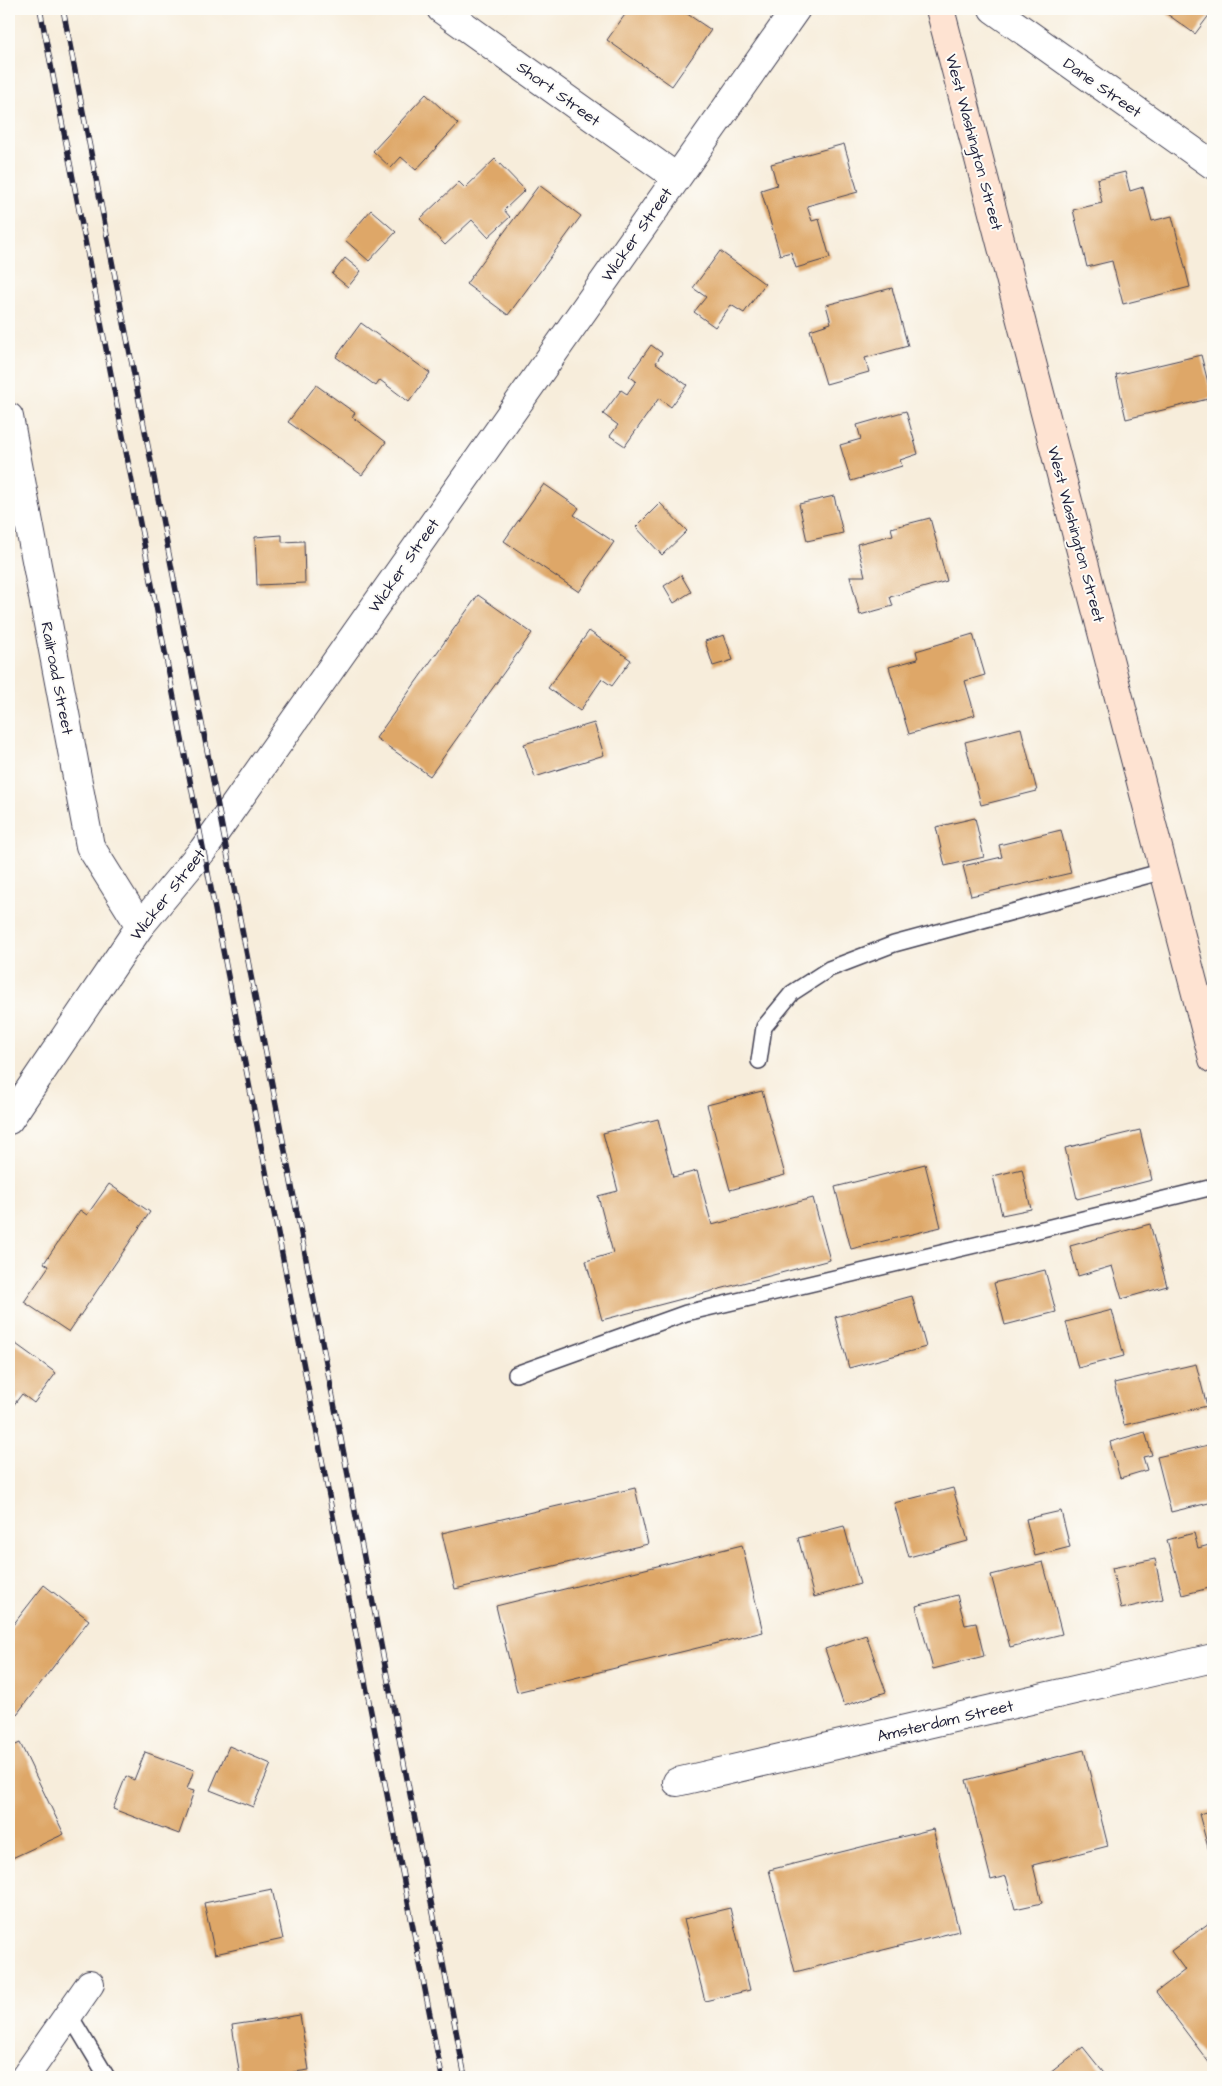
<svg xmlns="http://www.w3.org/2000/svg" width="1222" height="2086" font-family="'Architects Daughter',sans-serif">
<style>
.building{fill:#dea768}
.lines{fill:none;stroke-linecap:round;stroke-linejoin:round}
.lane-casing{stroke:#424053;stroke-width:18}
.street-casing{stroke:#424053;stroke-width:30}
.secondary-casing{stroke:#424053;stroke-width:30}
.lane{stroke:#fff;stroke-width:15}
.street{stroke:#fff;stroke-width:28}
.secondary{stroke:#fee3d2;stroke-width:28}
.rail-casing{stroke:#22223b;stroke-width:5.5}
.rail{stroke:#fdfcf7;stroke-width:4;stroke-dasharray:11;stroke-linecap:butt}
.labels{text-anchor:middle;stroke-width:4;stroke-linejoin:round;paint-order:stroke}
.street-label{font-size:16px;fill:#22223b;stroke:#fdfcf7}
</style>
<rect width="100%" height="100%" fill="#fdfcf7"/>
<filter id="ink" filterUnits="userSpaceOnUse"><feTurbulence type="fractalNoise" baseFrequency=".02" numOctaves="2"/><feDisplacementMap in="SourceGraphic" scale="10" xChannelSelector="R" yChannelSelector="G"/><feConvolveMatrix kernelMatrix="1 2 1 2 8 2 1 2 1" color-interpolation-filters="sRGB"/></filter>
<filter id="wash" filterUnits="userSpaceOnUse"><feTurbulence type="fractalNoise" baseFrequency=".0096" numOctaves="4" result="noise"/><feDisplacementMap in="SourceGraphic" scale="20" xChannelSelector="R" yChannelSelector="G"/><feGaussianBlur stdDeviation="1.12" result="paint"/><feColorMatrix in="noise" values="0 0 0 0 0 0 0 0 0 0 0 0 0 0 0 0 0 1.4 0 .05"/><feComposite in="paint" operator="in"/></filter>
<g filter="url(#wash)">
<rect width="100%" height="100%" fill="#f7eddb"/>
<g id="blocks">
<!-- building -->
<g class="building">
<path d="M629,9h51l31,21 -39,56 -65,-46z"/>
<path d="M1160,9h53v1l-18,24z"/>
<path d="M426,94l32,30 -42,46 -15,-13 -10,11 -18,-17z"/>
<path d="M844,144l14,48 -51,14 5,15 7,-2 11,39 -34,10 -5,-16 -11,3 -19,-65 16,-5 -6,-21z"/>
<path d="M495,159l30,31 -21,20 6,7 -22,20 -16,-17 -27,25 -25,-26 39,-37 6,6z"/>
<path d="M1125,172l5,19 13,-4 9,34 20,-5 18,71 -67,17 -11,-43 -25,6 -14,-57 29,-7 -5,-24z"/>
<path d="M539,185l42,31 -73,99 -42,-31z"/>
<path d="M371,210l25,22 -27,29 -24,-21z"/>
<path d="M720,251l45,33 -21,29 -13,-8 -16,22 -21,-15 12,-15 -13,-9z"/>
<path d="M345,258l16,13 -13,16 -16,-13z"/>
<path d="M892,288l16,58 -43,12 4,14 -43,12 -16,-54 21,-7 -5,-18z"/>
<path d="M361,323l69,50 -21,29 -29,-22 -4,6 -40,-29z"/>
<path d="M651,345l11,8 -6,10 31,22 -16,22 -12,-9 -34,48 -15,-10 8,-11 -15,-11 18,-24 6,4 9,-13 -7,-5z"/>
<path d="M1201,355l11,43 -86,21 -10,-44z"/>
<path d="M316,385l39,28 -3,4 34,25 -24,33 -74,-53z"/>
<path d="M906,411l12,43 -18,6 2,6 -51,15 -11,-36 21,-6 -4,-14z"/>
<path d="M544,484l35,24 -5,7 40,27 -35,50 -75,-51z"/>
<path d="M834,496l9,37 -36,8 -8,-37z"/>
<path d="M660,503l27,28 -25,24 -26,-28z"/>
<path d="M930,518l17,63 -57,16 3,9 -33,9 -10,-39h15l-8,-32 36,-9 -2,-7z"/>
<path d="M282,535v7l22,-1 1,42 -48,2 -2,-48z"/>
<path d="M681,575l10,17 -17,11 -10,-17z"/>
<path d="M478,595l54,38 -102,143 -54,-38z"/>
<path d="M589,631l42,29 -19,26 -10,-7 -22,32 -32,-23z"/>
<path d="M973,634l12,41 -20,6 10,34 -66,19 -20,-67 29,-8 -2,-8z"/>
<path d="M724,635l9,25 -20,6 -8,-25z"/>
<path d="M594,723l10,32 -69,22 -11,-33z"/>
<path d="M1021,728l16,63 -56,14 -16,-63z"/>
<path d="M975,818l9,39 -39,9 -9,-39z"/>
<path d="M1061,830l10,43 -100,23 -8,-30 39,-9 -3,-12z"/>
<path d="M762,1091l23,84 -55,15 -23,-85z"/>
<path d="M658,1119l15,58 24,-6 15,54 101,-27 17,62 -228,60 -16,-59 27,-8 -15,-57 20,-5 -15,-58z"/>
<path d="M1140,1130l12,50 -75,19 -12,-51z"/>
<path d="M925,1164l16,63 -90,22 -16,-62z"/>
<path d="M1022,1169l9,40 -29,6 -9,-39z"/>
<path d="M109,1184l41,28 -81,120 -45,-30 25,-36 -5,-3 36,-53 7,5z"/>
<path d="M1150,1224l17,62 -45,13 -10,-33 -34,10 -8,-30z"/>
<path d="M1045,1270l11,42 -51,13 -11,-42z"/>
<path d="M912,1296l14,51 -77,21 -14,-51z"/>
<path d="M1112,1310l12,46 -46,12 -12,-46z"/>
<path d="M9,1339l47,34 -22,30 -12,-9 -13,17z"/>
<path d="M1196,1364l11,42 -83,19 -10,-42z"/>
<path d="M1145,1432l7,23 -9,2 4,13 -27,8 -10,-36z"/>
<path d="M1213,1444v58l-42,10 -14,-55z"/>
<path d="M635,1488l13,56 -193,45 -13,-56z"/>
<path d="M953,1488l15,53 -59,16 -15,-54z"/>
<path d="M1061,1511l9,36 -35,9 -9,-37z"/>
<path d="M844,1526l16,58 -46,13 -16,-59z"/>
<path d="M1194,1533l4,15 15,-4v43l-31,8 -15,-55z"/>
<path d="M742,1545l21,87 -246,60 -21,-86z"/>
<path d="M1155,1559l8,40 -42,10 -9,-41z"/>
<path d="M1043,1562l19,72 -52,13 -19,-72z"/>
<path d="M44,1585l45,35 -72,94 -8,-6v-78z"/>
<path d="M957,1595l8,30 11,-2 8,33 -51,13 -17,-63z"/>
<path d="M866,1635l20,57 -42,14 -19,-57z"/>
<path d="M20,1743l44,91 -54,25 -1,-111z"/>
<path d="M229,1746l42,18 -18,43 -43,-17z"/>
<path d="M1084,1750l24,96 -75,19 9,38 -27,6 -9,-33 -15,4 -25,-100z"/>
<path d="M145,1752l49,18 -7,19 7,2 -15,43 -66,-25 13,-33 8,4z"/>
<path d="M1213,1810v56l-14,-52z"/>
<path d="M933,1829l26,102 -164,41 -26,-102z"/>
<path d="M272,1889l11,50 -68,15 -11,-51z"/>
<path d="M730,1908l20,82 -45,11 -21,-82z"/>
<path d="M1213,1920v148l-57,-76 29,-22 -14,-19z"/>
<path d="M300,2015l9,55 -50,7h-19l-8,-52z"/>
<path d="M1083,2047l24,30h-62z"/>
</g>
</g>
</g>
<g filter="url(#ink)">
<use href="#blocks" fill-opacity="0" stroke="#424053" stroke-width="1"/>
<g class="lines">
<defs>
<g id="lane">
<path d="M759,1061l5,-34 28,-34 37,-24 65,-25 270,-73"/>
<path d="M516,1374l170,-61 340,-80 187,-46"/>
<path d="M69,2014l38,63"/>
</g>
<g id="street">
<path d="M441,9l235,168"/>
<path d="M993,9l220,156"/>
<path d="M9,417l81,429 50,80"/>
<path d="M9,1120l131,-194 63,-76 593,-841"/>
<path d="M677,1782l536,-124"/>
<path d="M25,2077l65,-93"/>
</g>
<path id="secondary" d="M940,9l273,1050"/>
</defs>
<!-- lane casing -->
<use href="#lane" class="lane-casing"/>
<!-- street casing -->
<use href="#street" class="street-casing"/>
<!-- secondary casing -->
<use href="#secondary" class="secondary-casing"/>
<!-- lane -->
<use href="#lane" class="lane"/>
<!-- street -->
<use href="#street" class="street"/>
<!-- secondary -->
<use href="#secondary" class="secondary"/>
<defs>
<g id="rail">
<path d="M40,9l402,2068"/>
<path d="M63,9l402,2068"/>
</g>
</defs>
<!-- rail casing -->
<use href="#rail" class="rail-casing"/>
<!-- rail -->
<use href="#rail" class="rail"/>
</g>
</g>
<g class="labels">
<!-- street labels -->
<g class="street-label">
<text transform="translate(1103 87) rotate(35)" y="6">Dane Street</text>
<text transform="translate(559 93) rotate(36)" y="6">Short Street</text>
<text transform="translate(975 142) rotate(75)" y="6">West Washington Street</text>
<text transform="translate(636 234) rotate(-55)" y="6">Wicker Street</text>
<text transform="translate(1077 534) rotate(75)" y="6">West Washington Street</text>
<text transform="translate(403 565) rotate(-55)" y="6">Wicker Street</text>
<text transform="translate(58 678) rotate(79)" y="6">Railroad Street</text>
<text transform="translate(167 894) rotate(-52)" y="6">Wicker Street</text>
<text transform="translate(945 1720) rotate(-13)" y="6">Amsterdam Street</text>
</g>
</g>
<!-- margin -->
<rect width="1222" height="2086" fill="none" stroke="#fdfcf7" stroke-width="30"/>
</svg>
